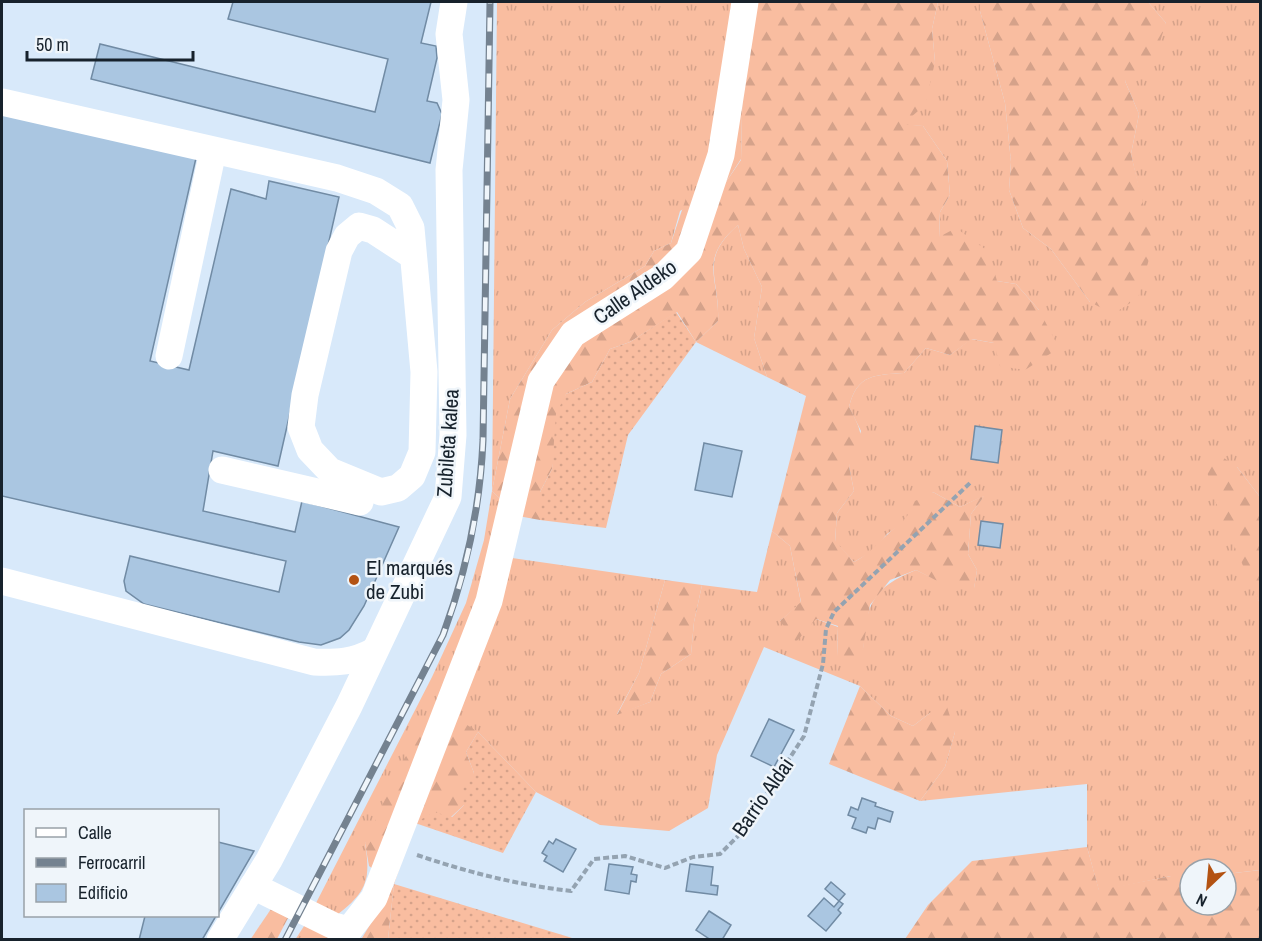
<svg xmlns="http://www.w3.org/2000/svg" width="1262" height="941" font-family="'Archivo Narrow',sans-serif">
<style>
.grass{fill:url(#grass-tufts)}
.forest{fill:url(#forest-firs)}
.garden{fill:url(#garden-dots)}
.building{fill:#aac6e1;stroke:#718ba4;stroke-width:1.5}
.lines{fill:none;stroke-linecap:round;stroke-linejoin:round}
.path{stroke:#94a3b1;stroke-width:4;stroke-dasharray:6 3;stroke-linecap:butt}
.minor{stroke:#fff;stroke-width:27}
.rail-casing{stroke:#748290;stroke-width:7}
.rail{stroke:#eff5fa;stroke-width:4.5;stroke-dasharray:14;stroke-linecap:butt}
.poi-dot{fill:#b35212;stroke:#eff5fa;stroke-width:2}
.labels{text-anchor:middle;stroke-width:5;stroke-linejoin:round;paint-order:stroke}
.street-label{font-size:21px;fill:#17222c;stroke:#eff5fa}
.poi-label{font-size:21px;fill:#17222c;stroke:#eff5fa;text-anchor:start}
</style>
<defs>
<pattern id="grass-tufts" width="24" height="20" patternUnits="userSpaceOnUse" patternTransform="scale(1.5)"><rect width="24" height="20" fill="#f9bda0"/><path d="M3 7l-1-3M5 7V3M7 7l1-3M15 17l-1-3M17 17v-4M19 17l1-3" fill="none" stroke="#d5a28a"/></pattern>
<pattern id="forest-firs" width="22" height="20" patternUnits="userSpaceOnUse" patternTransform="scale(1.5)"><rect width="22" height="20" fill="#f9bda0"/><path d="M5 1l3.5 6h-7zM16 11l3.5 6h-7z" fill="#d5a28a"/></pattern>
<pattern id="garden-dots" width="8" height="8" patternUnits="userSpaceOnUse" patternTransform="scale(1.5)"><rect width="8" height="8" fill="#f9bda0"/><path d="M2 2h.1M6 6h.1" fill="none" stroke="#d5a28a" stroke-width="1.8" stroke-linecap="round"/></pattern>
</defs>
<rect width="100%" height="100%" fill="#d8e9fa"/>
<!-- grass -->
<g class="grass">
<path d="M497,2h258l-12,68 -2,89 -15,23 -46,29 -9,32 -17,8 -9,15 -60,36 -33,28 -42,69 -18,92 26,25 -6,42 153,22 -26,93 -22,41 33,-12 11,-28 30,-20 3,-32 8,-37 55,7 15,-61 18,15 11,57 -21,18 36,-2 22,8 -1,29 26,-7c3,-45 10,-62 53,-79l31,15 27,3 3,-18 -9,-16 3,-40 13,-18 -24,11 -27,-15 -27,29 -19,13 -14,17 -19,11 -19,-20 2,-29 17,-22 -5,-25 12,-35 -12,-24c8,-33 26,-32 55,-34l22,-25 24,7 21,-16 23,4 45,-33 -23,-26 -19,-3 -58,-43 1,-26 10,-17 -3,-34 -24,-35 -21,-1 33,-63 -3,-33 6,-27h42v9l25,92 6,59 -2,28 14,38 28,21 39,53 51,-103 -10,-45 8,-40 -14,-33 41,-58 -18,-21h112v495l-23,-30 6,93 17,44v266l-34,4v-5h-36v7h-19l-72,15 -12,-44v-63l-167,17 25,-34 10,-35 -25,-19 -17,13 -22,-10 -31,-30 -96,-39 -47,108 -9,53 -39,23 -69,-6 -64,-33 -58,-60 -113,111c6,36 2,49 -28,72l-22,-10 117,-228 34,-74 18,-63 8,-49z"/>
<path d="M738,225l6,24 18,38 -8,51 13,39 -71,-35 22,-21c2,-44 -20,-61 20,-96z"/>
<path d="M306,923l23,12 -2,4 -32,1z"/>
</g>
<!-- forest -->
<g class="forest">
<path d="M755,2h183l-6,27 3,33 -10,43 -22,19 20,2 24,35 3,34 -10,17 -1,25 17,-9 33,24 8,29 19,3 23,26 20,38 -34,22 -25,-4 -6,-23 -22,-4 -22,16 -24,-7 -22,25c-29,2 -47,1 -55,34 14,26 17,33 0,59l5,25 -17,22 -2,28 19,21c18,-10 20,-16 34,-28 16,-15 17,-11 27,-33l18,-9 27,15 25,-12 -14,19 -3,40 9,16 -3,19 -27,-3 -31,-16 -26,10 -20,25 -7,44 -8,25 -18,-18 1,-30 -22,-7 -20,23 -16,-21 21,-19 -11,-56 -18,-15 34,-135 -39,-19 -13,-39 8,-51 -18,-38 -6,-24c-41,36 -18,52 -20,96l-22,21 -19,-30 -47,30 -20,7 -18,33 -26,12 -14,75 -12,23v28l-22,-4 -26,-25 18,-92 42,-69 33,-28 60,-36 9,-15 17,-8 16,-48 39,-13 15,-22 2,-90z"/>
<path d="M980,2h168l18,21 -14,43 -27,15 14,33 -8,40 22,91 -15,53 -25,16 -23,-12 -39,-53 -28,-21 -14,-38 2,-28 -6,-59 -25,-92z"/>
<path d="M1198,440l39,27 23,30v107l-43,-97z"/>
<path d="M665,580l37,5 -8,37 -3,32 -30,20 -11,28 -33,13 22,-42z"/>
<path d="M860,686l31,30 22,10 17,-13 17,-6 8,25 -10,35 -25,34 -91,-37z"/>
<path d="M464,723l14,9 -12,20 8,21 -10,32 -13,12 -36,6 -21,61 -6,55 -34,1 8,-2 32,-53 -25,-19 -4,-23 35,-78 25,-37z"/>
<path d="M1087,847l12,43 72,-14h19v29h36v-31l34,-4v69h-355l23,-34 44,-44z"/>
<path d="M271,909l17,9 -11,21 -27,1z"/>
</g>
<!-- garden -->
<g class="garden">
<path d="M676,312l20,30 -68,93 -22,93 -66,-8v-28l12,-23 4,-55 10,-20 26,-12 18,-33 20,-7z"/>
<path d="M478,732l58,60 -33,61 -88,-30 19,-11 18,5 12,-12 -5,-19 15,-13 -8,-21z"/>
<path d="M394,884l175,53 6,2h-187z"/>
</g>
<!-- building -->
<g class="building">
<path d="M233,2h198l-10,41 15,3 1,12 -10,43 10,2 5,11 -12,49 -339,-84 9,-35 275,68 13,-53 -160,-40z"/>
<path d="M2,113l194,45 -46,203 39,9 42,-181 35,10 3,-18 70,16 -61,269 -65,-15 -10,60 92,21 7,-31 97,26 -35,79 -15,24 -9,8 -19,7 -22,-3 -155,-38 -18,-13 -2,-10 6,-25 149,36 7,-31 -284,-65z"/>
<path d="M975,426l27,4 -4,33 -27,-4z"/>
<path d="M704,443l38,8 -10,46 -37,-7z"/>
<path d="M981,521l22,3 -3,24 -22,-3z"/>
<path d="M769,719l25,11 -20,37 -23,-11z"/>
<path d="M862,798l14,5 -1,3 18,6 -3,10 -12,-4 -3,11 -7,-2 -2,6 -14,-5 4,-10 -8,-3 3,-8 7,3z"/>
<path d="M556,839l20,10 -13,23 -19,-11 3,-5 -5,-3 7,-12 4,3z"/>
<path d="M218,842l36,9 -36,62z"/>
<path d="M609,864l24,3 -2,7 6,1 -1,7 -5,-1 -2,13 -24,-4z"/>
<path d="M690,864l23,3 -2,18 7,1 -1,9 -31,-4z"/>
<path d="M831,882l14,12 -6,7 4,3 -5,6 3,3 -15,18 -18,-15 16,-18 10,9 5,-6 -14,-12z"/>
<path d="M709,911l22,14 -9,15h-11l-15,-10z"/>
<path d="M145,916h71l-14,24h-63z"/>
</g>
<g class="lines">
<!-- path -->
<path class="path" d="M417,855c50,17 101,30 154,36l23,-32 31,-3 40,12 28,-11 27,-3 21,-21 63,-97 19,-72 3,-35 8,-17 136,-129"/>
<!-- minor -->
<g class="minor">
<path d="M2,102l335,76 39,13 24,15 11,22 13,144 -2,80 -10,24 -14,12 -17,4 -51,-21 -20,-21 -9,-23 4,-32 34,-144 8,-15 12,-10 14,4 40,26"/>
<path d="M169,356l44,-205"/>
<path d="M222,470l138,32 3,-15"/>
<path d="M2,581l312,81c23,1 40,0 60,-11"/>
<path d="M253,886l81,40 15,4 25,-32 115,-297 52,-220 32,-47 90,-57 26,-26 32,-96 24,-153"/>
<path d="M220,940l49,-80 80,-154 99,-209 5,-62 -4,-265 7,-70 -7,-66 5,-32"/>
</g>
<defs>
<path id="rail" d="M285,940l158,-305c24,-65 37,-126 40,-195l7,-438"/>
</defs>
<!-- rail casing -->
<use href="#rail" class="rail-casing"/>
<!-- rail -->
<use href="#rail" class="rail"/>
</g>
<!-- markers -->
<circle class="poi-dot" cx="354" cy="580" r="6"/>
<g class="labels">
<!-- street labels -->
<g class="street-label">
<text transform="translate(635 292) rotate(-35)" y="7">Calle Aldeko</text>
<text transform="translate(448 443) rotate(-86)" y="7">Zubileta kalea</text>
<text transform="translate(763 797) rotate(-55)" y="7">Barrio Aldai</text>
</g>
<!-- poi labels -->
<g class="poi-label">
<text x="366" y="575">El marqués<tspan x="366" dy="24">de Zubi</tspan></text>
</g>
</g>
<!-- border -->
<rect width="1262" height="941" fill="none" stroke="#17222c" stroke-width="6"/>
<!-- legend -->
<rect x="24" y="809" width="195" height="108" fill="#eff5fa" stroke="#99a1a8" stroke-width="1.5"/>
<rect x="36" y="828" width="30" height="9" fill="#ffffff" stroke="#99a1a8" stroke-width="1.5"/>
<text x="78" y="839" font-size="18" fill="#17222c">Calle</text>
<rect x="36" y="858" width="30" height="9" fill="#748290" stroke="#99a1a8" stroke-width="1.5"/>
<text x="78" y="869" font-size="18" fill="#17222c">Ferrocarril</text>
<rect x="36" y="884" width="30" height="18" fill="#aac6e1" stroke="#99a1a8" stroke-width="1.5"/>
<text x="78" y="899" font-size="18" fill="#17222c">Edificio</text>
<!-- north arrow -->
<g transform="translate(1208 887) rotate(206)"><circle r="28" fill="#eff5fa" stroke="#99a1a8" stroke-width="1.5"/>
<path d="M0-4.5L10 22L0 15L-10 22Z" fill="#b35212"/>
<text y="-9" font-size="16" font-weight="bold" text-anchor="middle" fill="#17222c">N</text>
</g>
<!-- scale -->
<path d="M27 51v9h166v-9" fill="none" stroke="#17222c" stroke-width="3"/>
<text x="36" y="51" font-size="18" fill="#17222c" stroke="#eff5fa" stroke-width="4.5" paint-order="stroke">50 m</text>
</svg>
